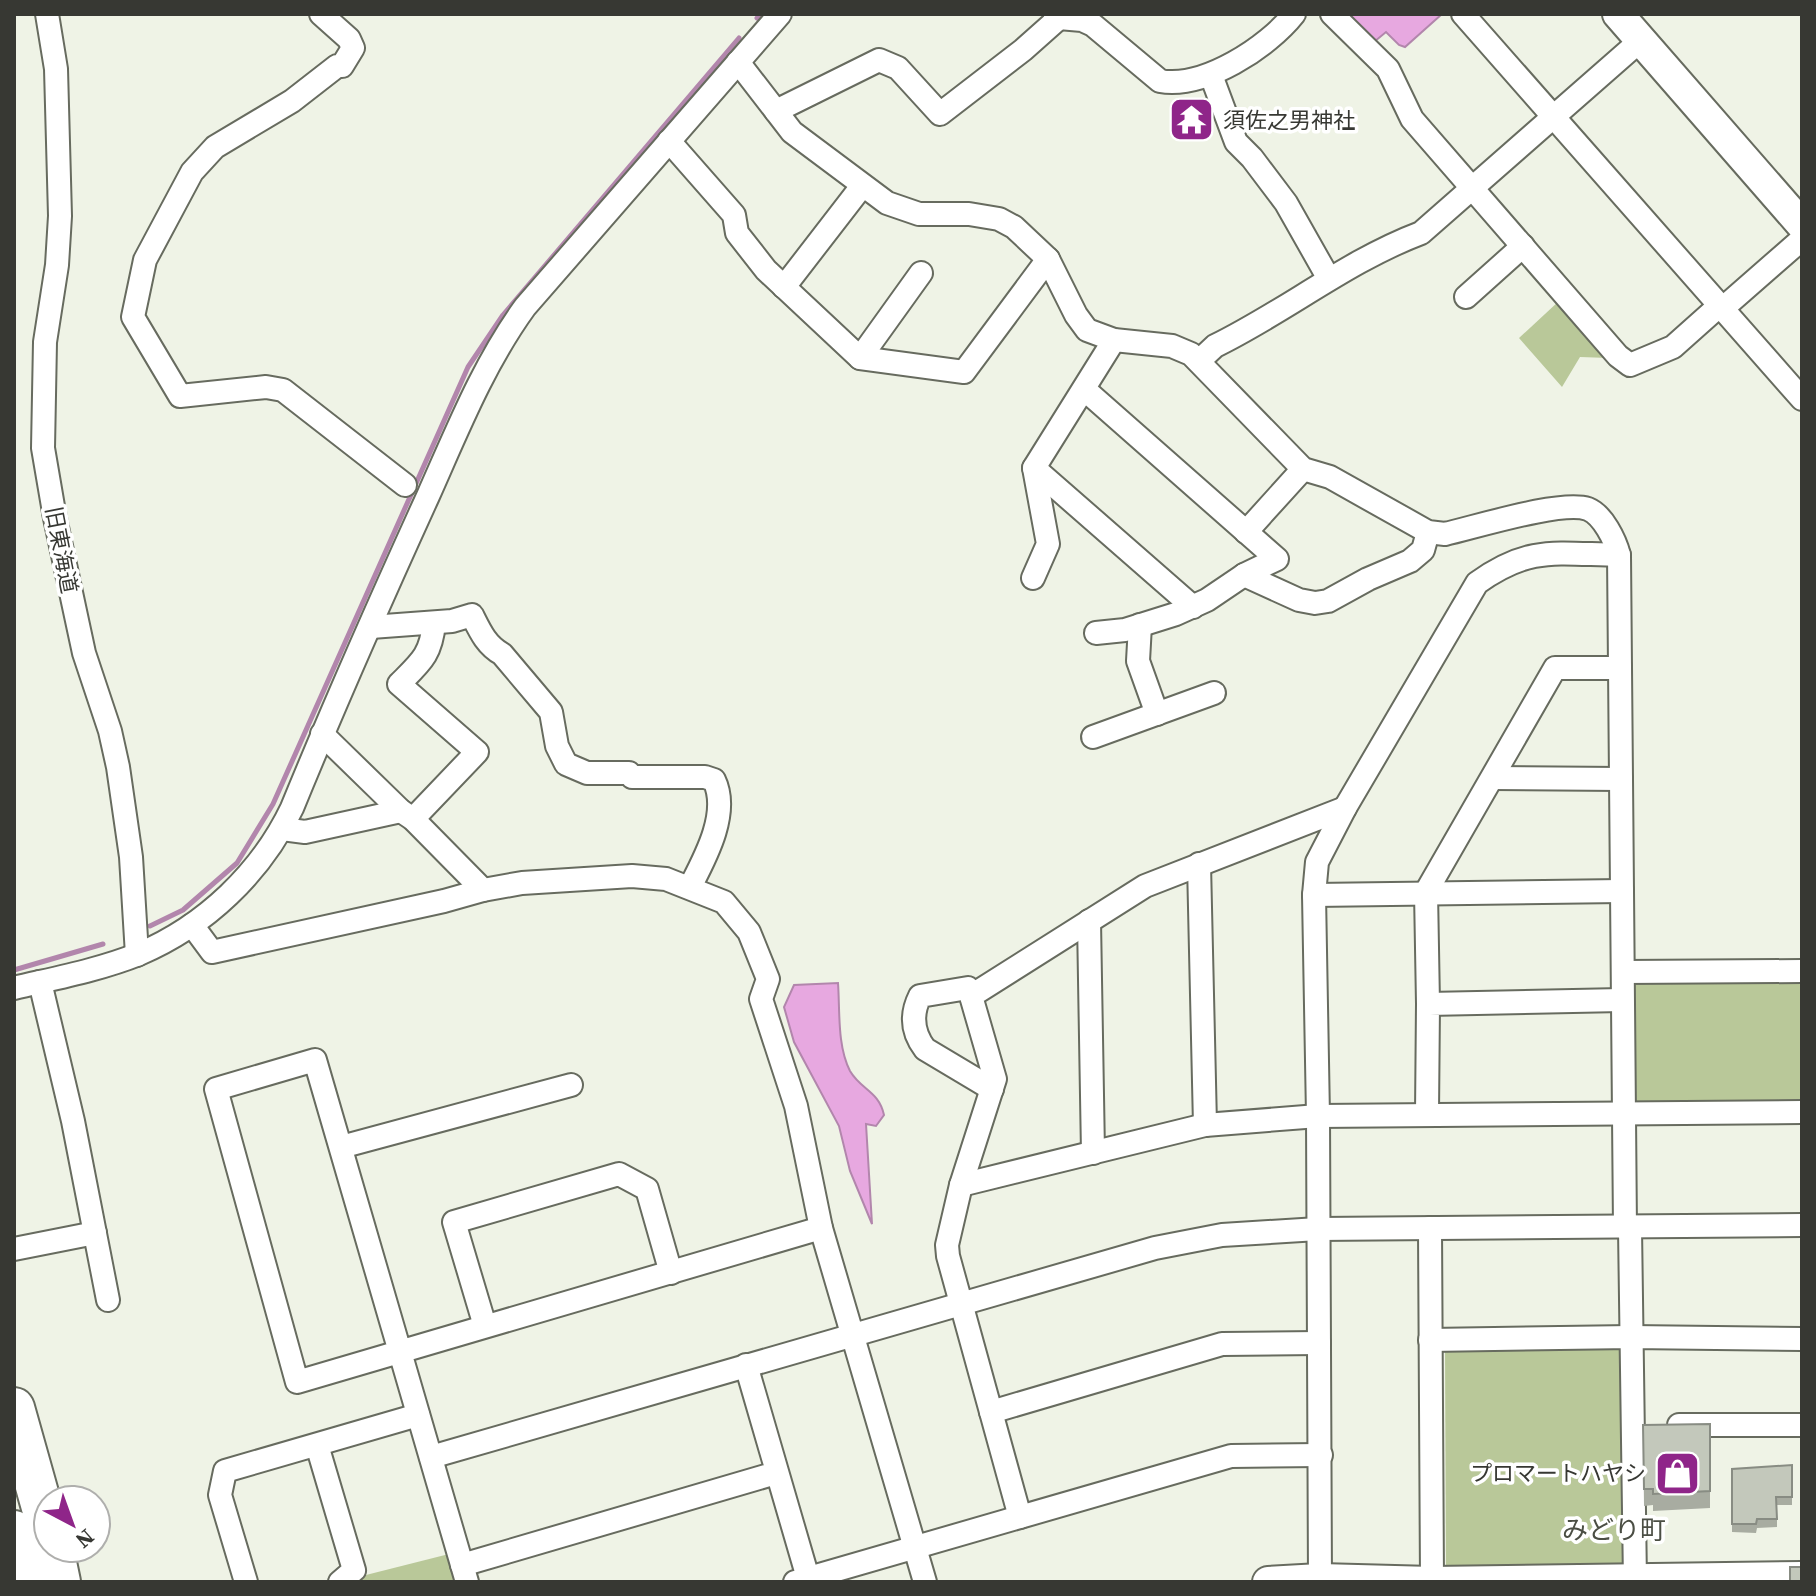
<svg xmlns="http://www.w3.org/2000/svg" width="1816" height="1596" font-family="'Source Serif 4','Noto Sans JP',serif">
<style>
.green{fill:#b9c899}
.water{fill:#e7a8e0;stroke:#b286ac;stroke-width:2}
.lines{fill:none;stroke-linecap:round;stroke-linejoin:round}
.stream{stroke:#b286ac;stroke-width:5}
.street-casing{stroke:#676b5f;stroke-width:26}
.secondary-casing{stroke:#676b5f;stroke-width:34}
.highway-casing{stroke:#676b5f;stroke-width:44}
.street{stroke:#fff;stroke-width:22}
.secondary{stroke:#fff;stroke-width:30}
.highway{stroke:#fff;stroke-width:40}
.wall{fill:#a8aca1}
.building{fill:#c3c8bb;stroke:#888c83;stroke-width:2}
.labels{text-anchor:middle;stroke-width:7;stroke-linejoin:round;paint-order:stroke}
.poi-label{font-size:22px;fill:#373833;stroke:#fff;text-anchor:start}
.street-label{font-size:22px;fill:#373833;stroke:#fff}
.quarter-label{font-size:26px;fill:#4b4e44;stroke:#fff}
</style>
<rect width="100%" height="100%" fill="#eff3e6"/>
<!-- green -->
<g class="green">
<path d="M1559,301l50,57 -29,-1 -18,30 -43,-49z"/>
<path d="M1637,979l165,1v123l-164,2 -5,-6 -2,-113z"/>
<path d="M1445,1344l182,2 4,221 -185,4z"/>
<path d="M449,1554l8,28h-103l8,-6z"/>
</g>
<!-- water -->
<g class="water">
<path d="M1346,14h96l-37,33 -6,-2 -13,-13 -12,10z"/>
<path d="M838,983c2,27 -1,63 12,88 11,19 29,20 34,44l-8,11 -10,-2 6,100 -22,-53 -11,-45 -45,-84 -10,-35 10,-22z"/>
</g>
<g class="lines">
<!-- stream -->
<g class="stream">
<path d="M757,18l4,-4"/>
<path d="M150,926l33,-16 54,-47 36,-59 195,-437 35,-52 236,-277"/>
<path d="M14,970l89,-26"/>
</g>
<defs>
<g id="street">
<path d="M47,14l9,55 4,147 -3,49 -12,77 -2,106 12,70 29,135 26,78 8,36 13,90 6,98"/>
<path d="M321,14l28,25 4,9 -11,18h-5l-45,35 -77,46 -23,25 -47,88 -12,57 47,79 86,-9 17,3 122,95"/>
<path d="M1055,14l4,4 23,2 11,5 67,56c44,8 108,-34 134,-67"/>
<path d="M1332,14l56,55 24,50 206,237 12,9 43,-18 46,-41"/>
<path d="M1463,14l339,385"/>
<path d="M738,62l54,70 95,71 32,11h50l30,5 15,8 34,32 28,56 11,15 27,10 58,6 19,8 112,115 27,8 98,55 17,2c31,-7 116,-34 143,-25 15,6 27,31 31,46l6,673"/>
<path d="M1211,75l25,67 16,16 34,45 43,76"/>
<path d="M776,111l103,-51 19,8 42,46 83,-64 36,-32"/>
<path d="M669,141l65,74 3,18 29,37 94,88 104,14 84,-113"/>
<path d="M784,287l78,-101"/>
<path d="M1466,297l57,-51"/>
<path d="M1722,309l80,-70"/>
<path d="M860,358l61,-85"/>
<path d="M1199,361l16,-15c70,-34 132,-85 206,-113l220,-193"/>
<path d="M1084,389l193,170 -33,16 -37,25 -31,14 -51,16 -29,3"/>
<path d="M1034,468l159,139"/>
<path d="M1246,532l57,-63"/>
<path d="M1244,575l55,25 16,3 13,-2 40,-22 42,-18 13,-11 5,-18"/>
<path d="M1033,578l15,-34 -14,-76 80,-128"/>
<path d="M1140,625l-2,36 19,53"/>
<path d="M371,627l81,-6 20,-6c8,16 14,30 30,39l49,58 6,34 9,18 21,9h42l3,4h73l9,3c16,33 -9,78 -24,107"/>
<path d="M322,734l79,77 12,8 70,71 39,-7 110,-7 34,3 58,23 25,30 19,47 -7,20 35,107 25,122 104,354"/>
<path d="M1093,737l121,-44"/>
<path d="M1493,778l128,1"/>
<path d="M413,819l64,-67 -78,-68c22,-22 32,-29 35,-61"/>
<path d="M282,829l23,3 96,-21"/>
<path d="M1199,864l6,261"/>
<path d="M1314,895l308,-4"/>
<path d="M1089,921l4,232"/>
<path d="M192,925l20,27 232,-51 39,-11"/>
<path d="M1623,972l179,-1"/>
<path d="M40,982l33,139 35,179"/>
<path d="M14,988c42,-10 85,-18 125,-34 66,-28 122,-81 153,-146 43,-105 89,-209 136,-312 29,-65 55,-131 97,-189l255,-293"/>
<path d="M971,996l-3,-8 -48,8c-9,18 -8,36 5,53l67,40"/>
<path d="M1428,1004l-2,-112 129,-224h65"/>
<path d="M1427,1114l1,-110 194,-4"/>
<path d="M341,1147l230,-62"/>
<path d="M961,1185l244,-60 113,-9 484,-4"/>
<path d="M1430,1228l2,354"/>
<path d="M1630,1228l5,354"/>
<path d="M14,1249l81,-16"/>
<path d="M485,1326l-31,-104 165,-48 28,15 24,84"/>
<path d="M1430,1340l201,-3 171,2"/>
<path d="M746,1365l62,213"/>
<path d="M991,1412l231,-68 97,-1"/>
<path d="M1679,1425h123"/>
<path d="M317,1445l37,125 -14,12"/>
<path d="M431,1457l724,-209 67,-13 96,-6 484,-4"/>
<path d="M1020,1517l-72,-261 -1,-11 14,-60 34,-106 -24,-83 174,-110 200,-78"/>
<path d="M462,1565l314,-92"/>
<path d="M246,1582l-26,-87 5,-24 193,-56"/>
<path d="M467,1582l-152,-522 -99,29 81,293 524,-154"/>
<path d="M795,1582l436,-126 90,-1"/>
<path d="M1320,1582l-2,-466 -4,-221 3,-33 28,-54 132,-225c53,-38 80,-29 142,-28"/>
</g>
<g id="secondary">
<path d="M1618,14l184,211"/>
<path d="M1268,1582l52,-3 112,3 370,-5"/>
</g>
<g id="highway">
<path d="M14,1408l34,121"/>
<path d="M14,1531l12,51"/>
<path d="M53,1548l7,34"/>
</g>
</defs>
<!-- street casing -->
<use href="#street" class="street-casing"/>
<!-- secondary casing -->
<use href="#secondary" class="secondary-casing"/>
<!-- highway casing -->
<use href="#highway" class="highway-casing"/>
<!-- street -->
<use href="#street" class="street"/>
<!-- secondary -->
<use href="#secondary" class="secondary"/>
<!-- highway -->
<use href="#highway" class="highway"/>
</g>
<!-- wall -->
<g class="wall">
<path d="M1710,1424v84l-57,3v-6l-9,1 -1,-81z"/>
<path d="M1792,1465v40h-15v22l-20,1 -1,5 -24,-1v-63z"/>
</g>
<!-- building -->
<g class="building">
<path d="M1710,1424v67l-57,3v-5h-9l-1,-64z"/>
<path d="M1792,1465v32h-16l1,22h-20l-1,5h-24v-55z"/>
<rect x="1790" y="1567" width="12" height="15"/>
</g>
<!-- icons -->
<defs>
<symbol id="temple-square" viewBox="-11 -11 22 22"><rect x="-9" y="-9" width="18" height="18" rx="4" fill="#8f2589" stroke="#fff"/><path d="M0-6L5-2H3V0L6.5 2.5H4V6H1.5V3h-3V6H-4V2.5H-6.5L-3 0V-2H-5Z" fill="#fff"/></symbol>
<symbol id="shop-square" viewBox="-11 -11 22 22"><rect x="-9" y="-9" width="18" height="18" rx="4" fill="#8f2589" stroke="#fff"/><path d="M-5-2.5h2.3a2.7 3.5 0 0 1 5.4 0H5L5.5 6h-11ZM-1.5-2.5h3a1.5 2.3 0 0 0-3 0Z" fill="#fff"/></symbol>
</defs>
<g fill-rule="evenodd">
<use href="#temple-square" x="1166" y="94" width="51" height="51"/>
<use href="#shop-square" x="1652" y="1448" width="51" height="51"/>
</g>
<g class="labels">
<!-- poi labels -->
<g class="poi-label">
<text x="1223" y="128">須佐之男神社</text>
<text x="1646" y="1481" text-anchor="end">プロマートハヤシ</text>
</g>
<!-- street labels -->
<g class="street-label">
<text transform="translate(62 550) rotate(79)" y="8">旧東海道</text>
</g>
<!-- quarter labels -->
<g class="quarter-label">
<text x="1614" y="1539">みどり町</text>
</g>
</g>
<!-- border -->
<rect width="1816" height="1596" fill="none" stroke="#373833" stroke-width="32"/>
<!-- north arrow -->
<g transform="translate(72 1524) rotate(139)"><circle r="38" fill="#ffffff" stroke="#afafad" stroke-width="2"/>
<path d="M0-6L14 30L0 20L-14 30Z" fill="#8f2589"/>
<text y="-12" font-size="22" font-weight="bold" text-anchor="middle" fill="#373833">N</text>
</g>
</svg>
